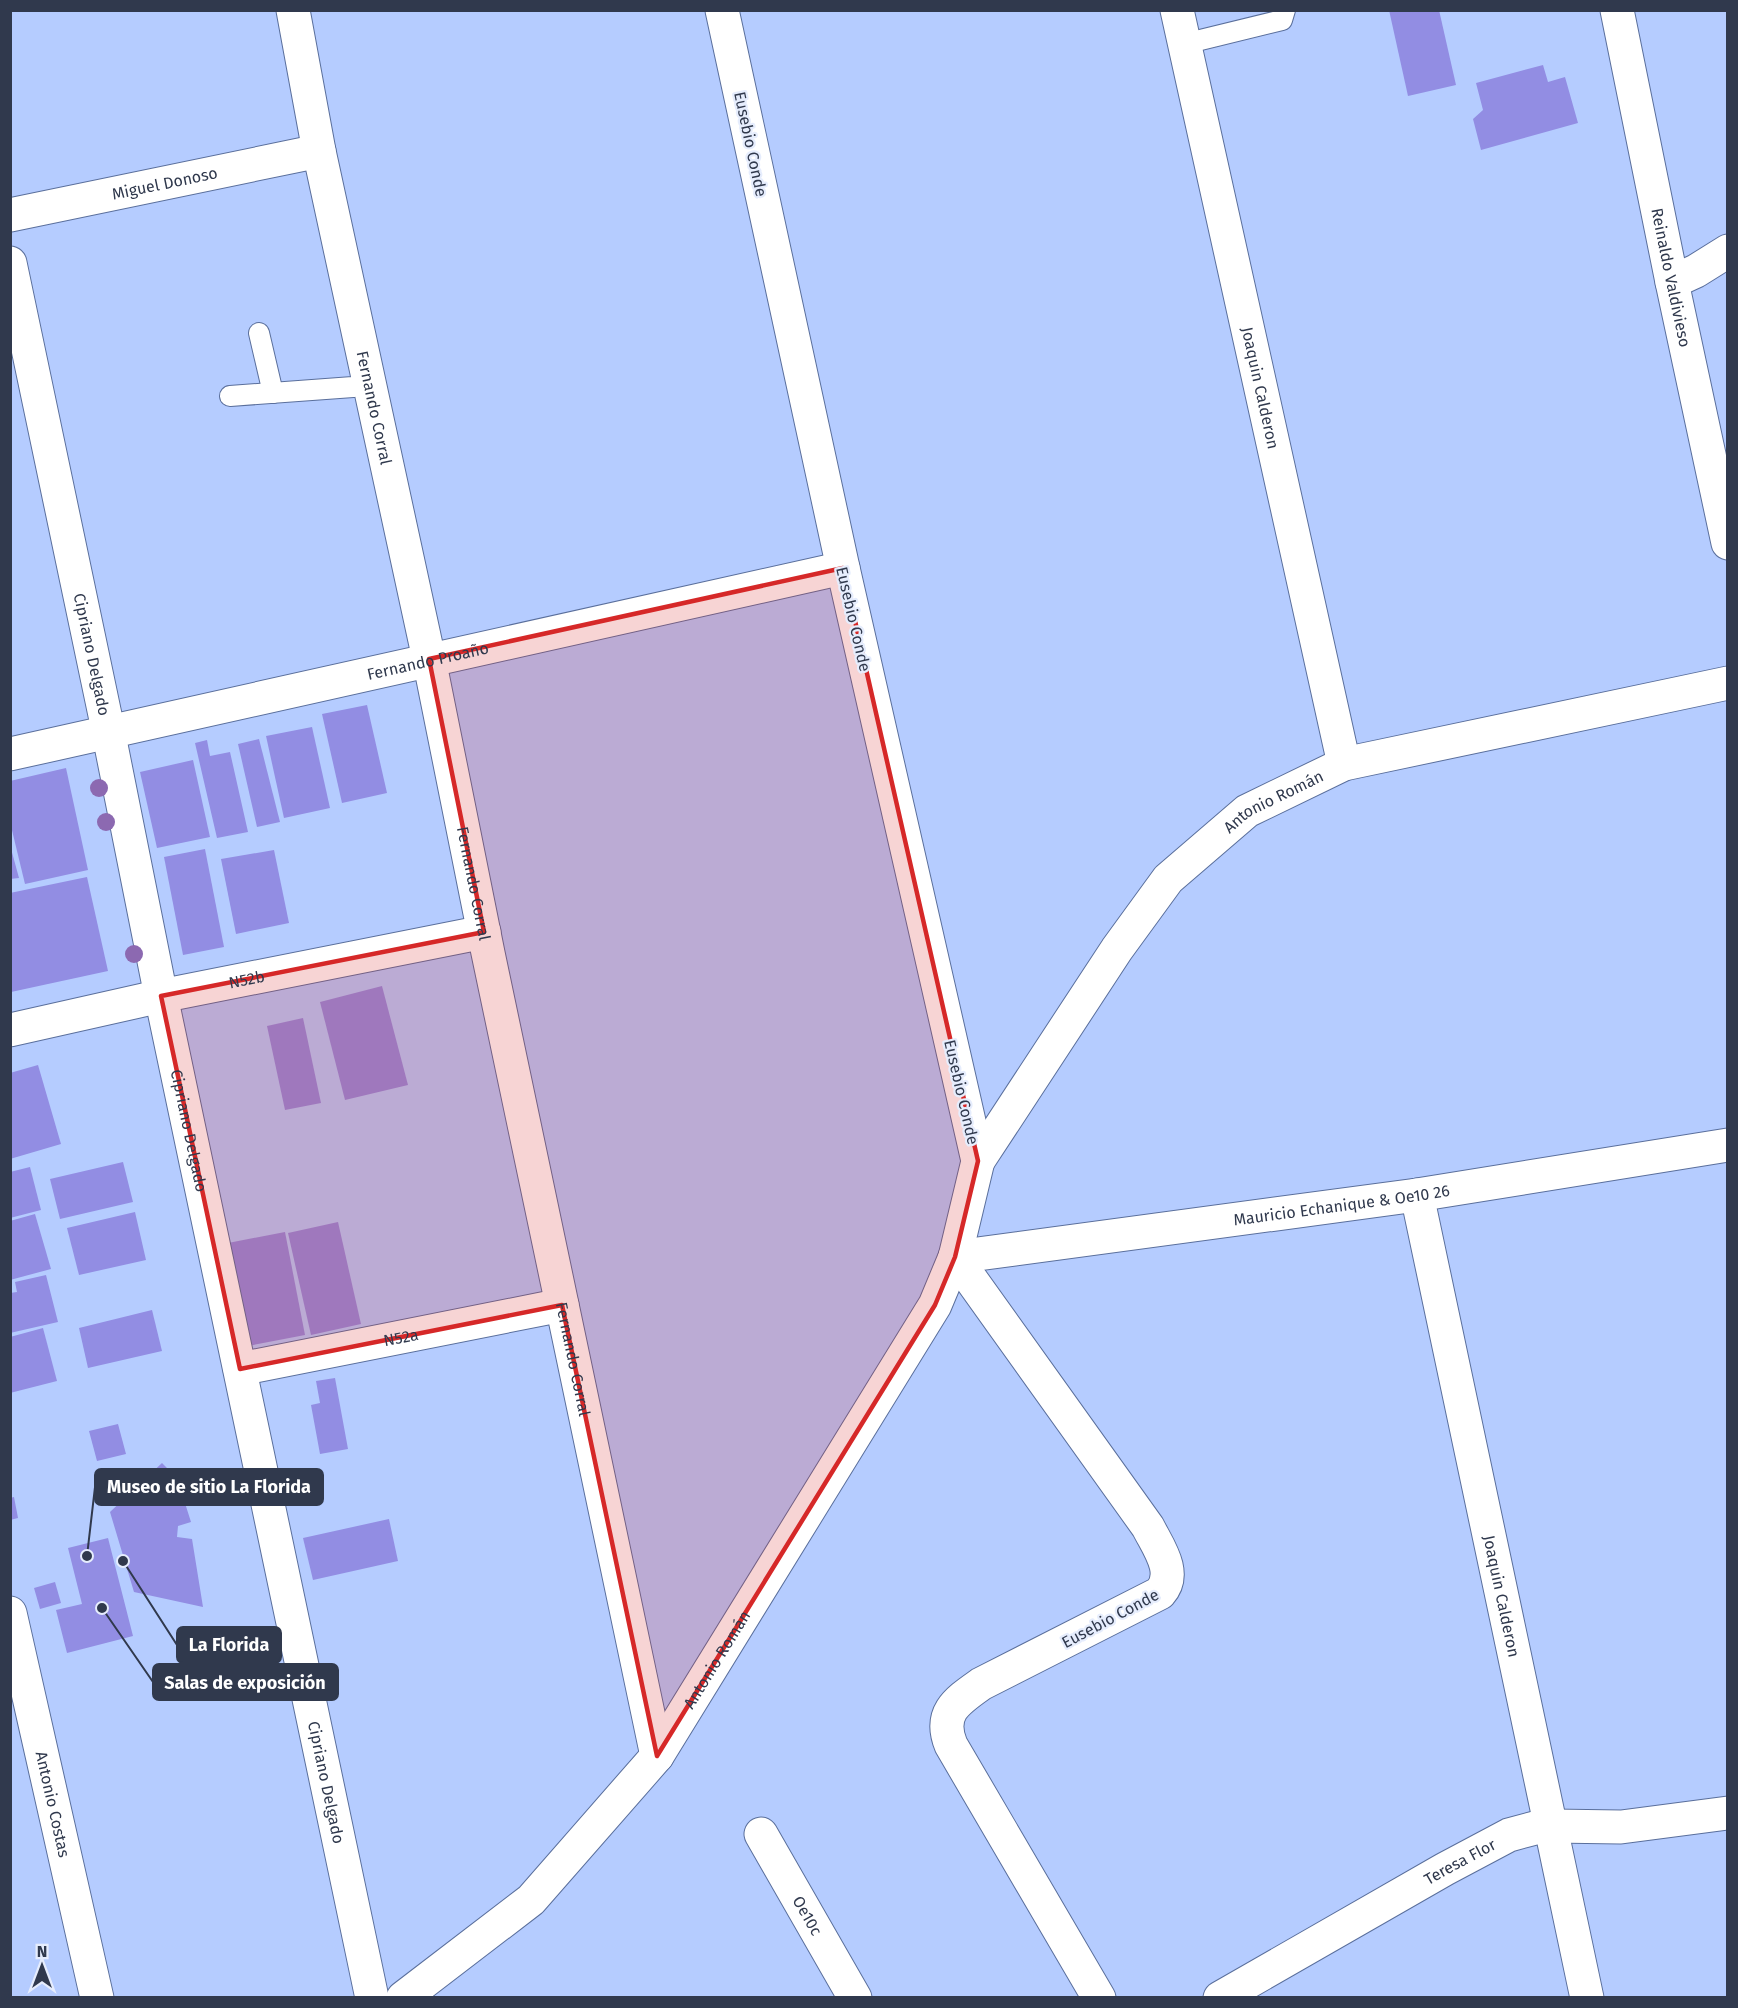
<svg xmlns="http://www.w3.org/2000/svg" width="1738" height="2008" font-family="'Fira Sans',sans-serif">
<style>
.building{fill:#928de3}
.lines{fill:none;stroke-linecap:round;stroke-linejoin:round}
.service-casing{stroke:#5a6f9c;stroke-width:22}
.minor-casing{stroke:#5a6f9c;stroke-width:35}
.service{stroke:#fff;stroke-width:20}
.minor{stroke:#fff;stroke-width:33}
.tree{fill:#8c69b1}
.marked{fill:#d62828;fill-opacity:0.2;stroke:#d62828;stroke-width:4.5;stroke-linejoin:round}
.labels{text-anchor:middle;stroke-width:4.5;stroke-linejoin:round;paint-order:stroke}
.street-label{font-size:16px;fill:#30394d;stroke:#e6edfd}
.leader{fill:none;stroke:#30394d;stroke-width:2}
.callout-dot{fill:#30394d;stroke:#e6edfd;stroke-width:2}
.callout{fill:#30394d;stroke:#30394d;stroke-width:2}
.callout-label{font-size:18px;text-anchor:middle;font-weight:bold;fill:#fff}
</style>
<rect width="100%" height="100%" fill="#b5ccff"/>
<!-- building -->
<g class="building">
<path d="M1389,10h50l17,75 -48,11z"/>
<path d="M1543,65l5,17 17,-5 13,46 -97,27 -8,-31 10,-9 -7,-27z"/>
<path d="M367,705l20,88 -45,10 -20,-89z"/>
<path d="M312,727l18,81 -46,10 -18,-82z"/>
<path d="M259,739l21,83 -23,5 -19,-83z"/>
<path d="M207,740l3,16 20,-4 18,80 -31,6 -22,-95z"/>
<path d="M193,760l17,77 -53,11 -17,-76z"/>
<path d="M66,768l22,102 -63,14 -15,-62v-41z"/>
<path d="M10,845l9,33 -9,1z"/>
<path d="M205,849l19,98 -41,8 -19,-98z"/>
<path d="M274,850l15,73 -53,11 -15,-75z"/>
<path d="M87,877l21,94 -97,21 -1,-99z"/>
<path d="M382,986l26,99 -63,15 -25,-98z"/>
<path d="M303,1018l18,85 -36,7 -18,-84z"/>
<path d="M38,1065l23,79 -51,15v-86z"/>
<path d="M123,1162l10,40 -73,17 -10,-40z"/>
<path d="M30,1167l11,43 -31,8v-46z"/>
<path d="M135,1212l11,48 -67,15 -12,-47z"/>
<path d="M35,1214l16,55 -41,11v-59z"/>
<path d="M338,1222l23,102 -50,11 -23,-102z"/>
<path d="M285,1232l20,103 -57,11 -20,-103z"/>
<path d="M46,1275l12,47 -48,11v-40l7,-1 -2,-10z"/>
<path d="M152,1310l10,41 -74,17 -9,-40z"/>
<path d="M43,1328l14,53 -47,12v-56z"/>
<path d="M335,1378l13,71 -28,5 -9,-49 9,-2 -4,-22z"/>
<path d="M118,1424l8,30 -29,7 -8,-30z"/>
<path d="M162,1463l15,15 14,44 -13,4 -1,11 15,2 11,68 -69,-15 -24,-80z"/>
<path d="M14,1497l4,21 -8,2v-22z"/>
<path d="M389,1519l9,42 -85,19 -10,-42z"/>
<path d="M108,1538l25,98 -66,17 -11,-43 26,-6 -14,-56z"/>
<path d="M55,1582l6,21 -21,6 -6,-21z"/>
</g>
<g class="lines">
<defs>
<g id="service">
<path d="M1184,44l98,-24 3,-10"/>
<path d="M259,333l14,60"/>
<path d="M230,396l123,-9 16,-4"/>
</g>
<g id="minor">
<path id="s1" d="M293,10l26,141 110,508 59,294 169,803"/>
<path id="s2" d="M1177,10l167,754"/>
<path id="s3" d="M1617,10l55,272 56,261"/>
<path id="s4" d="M10,215l309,-64"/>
<path id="s5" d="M10,263l95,452 56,281 211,1002"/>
<path d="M1672,282l24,-11 32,-20"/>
<path id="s6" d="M10,754l833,-186"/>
<path id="s7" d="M10,1030l151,-34 323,-64"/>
<path id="s8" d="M978,1161l139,-212 51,-70 79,-68 97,-47 384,-81"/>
<path id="s9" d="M1417,1195l170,803"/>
<path d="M955,1257l193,270c10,20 30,46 12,66l-179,91c-24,17 -43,29 -30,61l148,253"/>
<path id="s10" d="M955,1257l462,-62 311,-50"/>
<path id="s11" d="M240,1369l322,-64"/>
<path id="s12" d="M10,1613l87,385"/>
<path id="s13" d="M761,1834l94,164"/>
<path id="s14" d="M403,1998l128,-98 126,-144 278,-451 20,-48 23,-96 -135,-593 -121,-558"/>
<path id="s15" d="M1220,1998l225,-129 64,-34 26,-7 17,-2 69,1 107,-14"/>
</g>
</defs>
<!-- service casing -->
<use href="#service" class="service-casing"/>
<!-- minor casing -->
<use href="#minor" class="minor-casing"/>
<!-- service -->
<use href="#service" class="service"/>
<!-- minor -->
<use href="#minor" class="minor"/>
</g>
<!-- trees -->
<g class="tree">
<circle cx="99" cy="788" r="9"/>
<circle cx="106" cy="822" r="9"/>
<circle cx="134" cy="954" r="9"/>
</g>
<!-- marked area -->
<path class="marked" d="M843,568l135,593 -23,96 -20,48 -278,451 -95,-451 -322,64 -79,-373 323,-64 -55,-273z"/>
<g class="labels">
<!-- street labels -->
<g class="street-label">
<text transform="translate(751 144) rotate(78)" y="6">Eusebio Conde</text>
<text dy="6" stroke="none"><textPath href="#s4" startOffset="158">Miguel Donoso</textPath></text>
<text dy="6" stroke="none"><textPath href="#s3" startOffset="273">Reinaldo Valdivieso</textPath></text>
<text dy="6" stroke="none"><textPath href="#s2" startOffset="387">Joaquin Calderon</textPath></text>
<text dy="6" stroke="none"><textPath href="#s1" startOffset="406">Fernando Corral</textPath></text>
<text transform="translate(854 619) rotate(77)" y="6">Eusebio Conde</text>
<text dy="6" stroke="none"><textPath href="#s5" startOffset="400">Cipriano Delgado</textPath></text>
<text dy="6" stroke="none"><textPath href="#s6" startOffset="428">Fernando Proaño</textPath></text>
<text dy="6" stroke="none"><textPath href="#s8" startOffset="472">Antonio Román</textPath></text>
<text dy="6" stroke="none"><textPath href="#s1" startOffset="892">Fernando Corral</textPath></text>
<text dy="6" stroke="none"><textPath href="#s7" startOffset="242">N52b</textPath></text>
<text transform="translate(962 1092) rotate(77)" y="6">Eusebio Conde</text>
<text dy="6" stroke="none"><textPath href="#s5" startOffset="886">Cipriano Delgado</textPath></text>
<text dy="6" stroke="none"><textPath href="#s10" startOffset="390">Mauricio Echanique &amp; Oe10 26</textPath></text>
<text dy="6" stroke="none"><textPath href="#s11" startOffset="164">N52a</textPath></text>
<text dy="6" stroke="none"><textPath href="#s1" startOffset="1378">Fernando Corral</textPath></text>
<text dy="6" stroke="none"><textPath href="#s9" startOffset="410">Joaquin Calderon</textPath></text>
<text transform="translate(1110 1618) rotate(-28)" y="6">Eusebio Conde</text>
<text dy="6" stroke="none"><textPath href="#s14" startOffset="466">Antonio Román</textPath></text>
<text dy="6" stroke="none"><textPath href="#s5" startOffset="1552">Cipriano Delgado</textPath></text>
<text dy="6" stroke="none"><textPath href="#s12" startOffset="196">Antonio Costas</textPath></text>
<text dy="6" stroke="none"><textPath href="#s15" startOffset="276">Teresa Flor</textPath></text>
<text dy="6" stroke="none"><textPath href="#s13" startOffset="94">Oe10c</textPath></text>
</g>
</g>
<!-- callouts -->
<path class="leader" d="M87 1556L95 1487M123 1561L177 1645M102 1608L153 1682"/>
<g class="callout-dot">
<circle cx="87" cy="1556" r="6"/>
<circle cx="123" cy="1561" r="6"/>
<circle cx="102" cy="1608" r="6"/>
</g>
<g class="callout">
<rect x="95" y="1469" width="228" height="36" rx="6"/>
<rect x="177" y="1627" width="104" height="36" rx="6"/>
<rect x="153" y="1664" width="185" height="36" rx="6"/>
</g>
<g class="callout-label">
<text x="209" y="1493">Museo de sitio La Florida</text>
<text x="229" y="1651">La Florida</text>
<text x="245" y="1689">Salas de exposición</text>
</g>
<!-- border -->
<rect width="1738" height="2008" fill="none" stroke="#30394d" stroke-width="24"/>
<!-- north arrow -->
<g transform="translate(42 1966)" stroke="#e6edfd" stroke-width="4.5" paint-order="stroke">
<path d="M0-4.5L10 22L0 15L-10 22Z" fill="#30394d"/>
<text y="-9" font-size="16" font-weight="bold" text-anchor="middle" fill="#30394d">N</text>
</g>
</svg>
